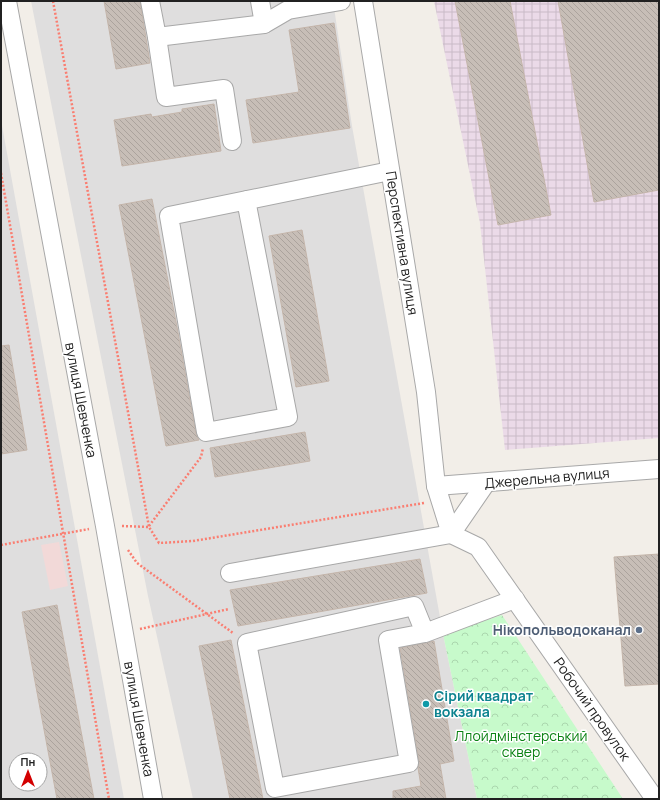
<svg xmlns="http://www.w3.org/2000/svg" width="660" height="800" font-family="Manrope,sans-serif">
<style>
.residential{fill:#dfdede;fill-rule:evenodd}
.commercial{fill:#f2d9d8}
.industrial{fill:url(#industrial-grid)}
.park{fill:url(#park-crowns)}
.building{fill:url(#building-back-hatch);stroke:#c4b5aa}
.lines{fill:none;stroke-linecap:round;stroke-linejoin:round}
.minor-casing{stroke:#a8a8a8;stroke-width:20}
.path{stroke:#fa7e71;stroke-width:2.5;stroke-dasharray:2 2;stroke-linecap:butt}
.minor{stroke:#fff;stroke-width:18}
.service-dot{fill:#5c6f8a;stroke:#fff;stroke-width:1.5}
.culture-dot{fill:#0f9aa8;stroke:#fff;stroke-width:1.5}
.labels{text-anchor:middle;stroke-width:3;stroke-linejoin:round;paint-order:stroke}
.street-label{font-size:14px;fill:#212121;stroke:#fff}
.service-label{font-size:14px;font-weight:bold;fill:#4e5e75;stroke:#fff;text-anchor:end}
.culture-label{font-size:14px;font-weight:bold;fill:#0d838f;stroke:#fff;text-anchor:start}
.park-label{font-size:14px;fill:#0c8315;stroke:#fff}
</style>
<defs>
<pattern id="industrial-grid" width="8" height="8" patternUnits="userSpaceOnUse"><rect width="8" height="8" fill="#ebdae8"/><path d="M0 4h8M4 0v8" fill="none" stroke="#c9bbc7"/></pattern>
<pattern id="park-crowns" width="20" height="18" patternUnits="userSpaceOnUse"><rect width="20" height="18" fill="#c7facb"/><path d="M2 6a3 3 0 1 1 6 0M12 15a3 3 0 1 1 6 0" fill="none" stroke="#abd6ae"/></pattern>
<pattern id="building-back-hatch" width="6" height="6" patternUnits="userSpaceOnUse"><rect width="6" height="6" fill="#c7beb7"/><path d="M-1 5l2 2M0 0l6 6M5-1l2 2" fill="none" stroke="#aba39d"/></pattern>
</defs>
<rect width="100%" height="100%" fill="#f2eee8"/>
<!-- residential -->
<g class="residential">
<path d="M31,1h302l19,125 91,508 34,165h-284l-45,-203z"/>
<path d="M1,120l123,679h-123zM16,760h24v24h-24z"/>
</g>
<!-- commercial -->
<path class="commercial" d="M59,542l9,44 -18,4 -9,-45z"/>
<!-- industrial -->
<path class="industrial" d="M434,1h225v437l-154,12 -25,-227z"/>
<!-- park -->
<path class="park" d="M502,615l121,184h-146l-34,-165z"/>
<!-- building -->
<g class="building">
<path d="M104,1h36l10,62 -34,6z"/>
<path d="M455,1h55l41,214 -53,10z"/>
<path d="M558,1h101v189l-65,12z"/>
<path d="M334,23l16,105 -97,15 -7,-43 53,-8 -10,-62z"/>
<path d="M214,104l7,47 -99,15 -8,-46 37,-6 1,3 30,-5v-3z"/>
<path d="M152,199l25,128 19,107 3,6 -33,6 -47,-241z"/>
<path d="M302,230l27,151 -33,6 -27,-151z"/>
<path d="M9,345l18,105 -26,4v-108z"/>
<path d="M305,432l5,29 -95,16 -5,-29z"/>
<path d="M659,554v130l-34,2 -11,-129z"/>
<path d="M420,559l7,34 -189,33 -8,-36z"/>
<path d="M57,605l37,194h-37l-35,-187z"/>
<path d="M231,640l32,159h-33l-31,-153z"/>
<path d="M434,641l20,120 -14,3 6,35h-53v-8l28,-5 -3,-18 1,-7 -19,-113z"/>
</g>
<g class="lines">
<defs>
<g id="minor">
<path d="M7,1l98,525 48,273"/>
<path d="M150,1l7,36 107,-13 24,-14 53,-9"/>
<path d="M260,1l4,23"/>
<path d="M363,1l63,391 10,94 15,48 27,13 177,252"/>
<path d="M157,37l9,60 58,-8 8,52"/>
<path d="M246,200l42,217 -82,15 -37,-216 221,-45"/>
<path d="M436,486l223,-17"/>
<path d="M230,573l221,-39 35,-51"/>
<path d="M425,633l-37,7 21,123 -134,25 -28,-145 167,-37 11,27 90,-34"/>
</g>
</defs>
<!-- minor casing -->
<use href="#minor" class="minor-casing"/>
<!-- path -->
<g class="path">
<path d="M53,1l96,526"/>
<path d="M1,173l108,626"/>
<path d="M122,526l27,1 10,16 34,-2 231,-38"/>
<path d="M149,526l52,-69 2,-9"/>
<path d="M1,545l88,-16"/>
<path d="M128,550l9,13 96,70"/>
<path d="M140,629l89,-20"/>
</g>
<!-- minor -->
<use href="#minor" class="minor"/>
</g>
<!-- markers -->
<circle class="service-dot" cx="639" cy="630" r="4"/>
<circle class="culture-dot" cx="426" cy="704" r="4"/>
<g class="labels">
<!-- street labels -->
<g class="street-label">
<text transform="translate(402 243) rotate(81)" y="5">Перспективна вулиця</text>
<text transform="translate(81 400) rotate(79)" y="5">вулиця Шевченка</text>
<text transform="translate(547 478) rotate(-5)" y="5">Джерельна вулиця</text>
<text transform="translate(592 709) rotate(55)" y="5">Робочий провулок</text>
<text transform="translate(139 719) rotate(80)" y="5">вулиця Шевченка</text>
</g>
<!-- service labels -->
<g class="service-label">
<text x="631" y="635">Нікопольводоканал</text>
</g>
<!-- culture labels -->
<g class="culture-label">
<text x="434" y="701">Сірий квадрат<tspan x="434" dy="16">вокзала</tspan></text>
</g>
<!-- park labels -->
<g class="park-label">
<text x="521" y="741">Ллойдмінстерський<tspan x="521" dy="16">сквер</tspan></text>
</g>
</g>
<!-- border -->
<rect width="660" height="800" fill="none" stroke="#212121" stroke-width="4"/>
<!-- north arrow -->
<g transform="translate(28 772)"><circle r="19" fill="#ffffff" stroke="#a6a6a6"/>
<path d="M0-3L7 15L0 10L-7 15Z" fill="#d30001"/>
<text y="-6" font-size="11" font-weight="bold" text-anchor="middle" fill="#212121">Пн</text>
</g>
</svg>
